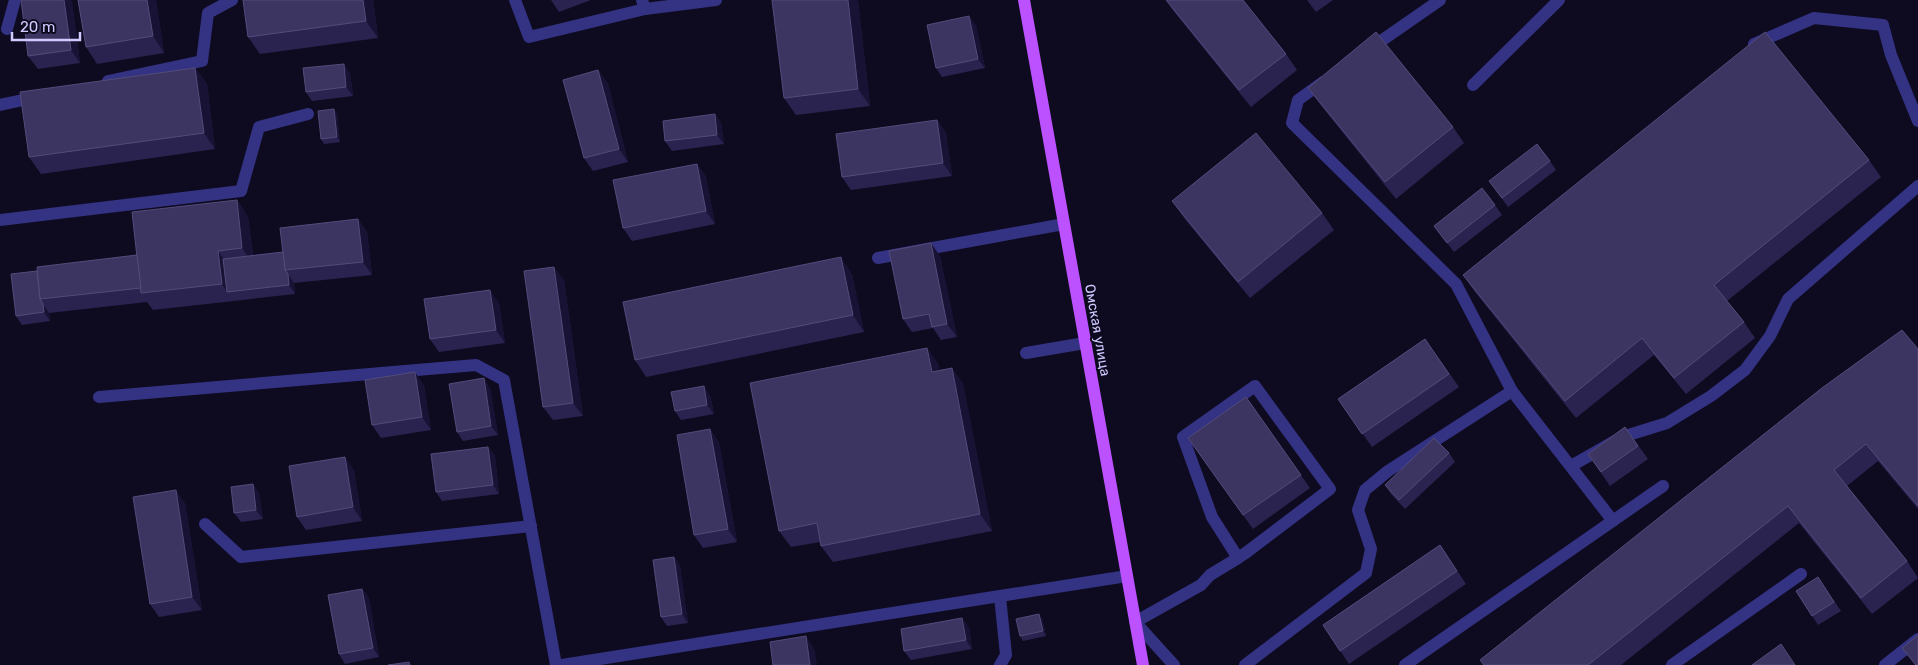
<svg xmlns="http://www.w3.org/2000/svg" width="1918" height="665" font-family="Rubik,sans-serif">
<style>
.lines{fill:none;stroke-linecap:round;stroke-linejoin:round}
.minor{stroke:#343283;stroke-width:12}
.major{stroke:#bb51ff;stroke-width:12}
.wall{fill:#2a234f}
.shaded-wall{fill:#181234}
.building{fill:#3c3562;stroke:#534c7b}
.labels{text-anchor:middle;stroke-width:4;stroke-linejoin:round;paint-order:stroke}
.street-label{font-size:14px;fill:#cfcaff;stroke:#0e0b20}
</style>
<rect width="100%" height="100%" fill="#0e0b20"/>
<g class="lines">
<!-- minor -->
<g class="minor">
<path d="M515,0l14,37 116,-28"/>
<path d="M642,0l3,9 71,-9"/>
<path d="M7,29l8,-29"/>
<path d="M1754,44l60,-26 69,7 8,30 27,66"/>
<path d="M1368,50l72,-50"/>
<path d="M108,81l94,-20 6,-48 24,-13"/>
<path d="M1323,82l-25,18 -6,23 164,161 56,107 101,130"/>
<path d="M1473,85l86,-85"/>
<path d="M0,105l37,-8"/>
<path d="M0,220l241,-29 18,-64 49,-13"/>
<path d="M878,258l186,-34"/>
<path d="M1026,353l59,-10"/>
<path d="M99,397l377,-32 28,15 52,285"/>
<path d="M1571,466l51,-29 45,-14 44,-27 34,-26 25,-34 18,-37 130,-113"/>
<path d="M205,524l36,33 290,-31"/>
<path d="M1000,597l6,58 -6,10"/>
<path d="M562,665l565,-89"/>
<path d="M1174,665l-39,-43 66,-37 9,-10 28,-17 -26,-41 -29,-80 72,-51 75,103 -83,63 -9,6"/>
<path d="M1245,665l121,-92 5,-24 -13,-39 7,-20 23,-19 124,-80"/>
<path d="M1405,665l258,-179"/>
<path d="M1672,665l129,-91"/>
<path d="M1885,665l33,-26"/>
</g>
<!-- major -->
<path class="major" d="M1024,0l119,665"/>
</g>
<!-- wall -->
<g class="wall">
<path d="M21,0h49l2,2 8,61 -42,6 -10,-13z"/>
<path d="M78,0h78l8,53 -67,11 -11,-17z"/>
<path d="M243,0h130l5,38 -118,16 -12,-17z"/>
<path d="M551,0h40l-32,12z"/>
<path d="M1166,0h77l43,54 11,16 -46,37 -79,-98z"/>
<path d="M1307,0h26l-17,12z"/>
<path d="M858,1l12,105 -74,9 -12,-17z"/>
<path d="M976,25l9,43 -43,9 -6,-9z"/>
<path d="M195,68l12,16 8,65 -174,25 -12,-17z"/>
<path d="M598,70l10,14 20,78 -35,9 -9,-13z"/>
<path d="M350,73l3,23 -41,5 -6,-9z"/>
<path d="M1308,88l145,39 11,16 -68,56 -76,-95z"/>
<path d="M337,114l3,28 -16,2 -3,-5z"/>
<path d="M715,114l6,9 3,21 -52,7 -7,-10z"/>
<path d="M937,120l9,13 6,43 -101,14 -9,-13z"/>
<path d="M1869,160l12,17 -154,124 17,21 11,16 -69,56 -32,-39 -78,63 -101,-126 -12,-17z"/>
<path d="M1550,161l6,9 -48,37 -19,-26z"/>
<path d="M697,164l9,13 9,47 -83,17 -9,-13z"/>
<path d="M237,200l11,17 5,38 30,-3 75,-33 9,13 5,43 -78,8 1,11 -142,16 -6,-8 -98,11 1,8 -28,4 -6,-9 21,-45 100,-16z"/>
<path d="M1172,201l150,12 12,17 -84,68 -66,-80z"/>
<path d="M1495,205l7,10 -48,37 -20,-26z"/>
<path d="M940,256l17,81 -16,3 -8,-12 -21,4 -9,-13z"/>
<path d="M852,274l12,58 -218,45 -11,-17z"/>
<path d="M564,280l19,136 -30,4 -10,-13z"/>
<path d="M499,303l6,40 -66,9 -9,-13z"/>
<path d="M1425,339l34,48 -87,60 -34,-48z"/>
<path d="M927,348l11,16 1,6 13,-2 11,16 29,147 -159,31 -12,-16 -1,-4 -29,5 -12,-16z"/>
<path d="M1918,349v160l-40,-48 -31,25 60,75 11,17 -46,36 -73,-91 -178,142h-137z"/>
<path d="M415,372l9,14 7,44 -50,8 -9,-13z"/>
<path d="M490,388l8,47 -35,6 -6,-9z"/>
<path d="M710,395l4,19 -33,6 -6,-9z"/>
<path d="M1246,397l64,91 -57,41 -65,-91z"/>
<path d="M1625,427l23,32 -38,27 -22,-32z"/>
<path d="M710,429l9,14 18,99 -34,6 -9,-13z"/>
<path d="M488,447l7,9 4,38 -57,7 -6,-9z"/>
<path d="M1449,453l6,9 -50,47 -14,-15 -6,-9z"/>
<path d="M354,470l8,51 -56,9 -9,-13z"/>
<path d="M253,484l6,9 4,26 -22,3 -7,-9z"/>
<path d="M185,503l17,107 -43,7 -9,-13z"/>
<path d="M1440,545l26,39 -117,80 -26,-39z"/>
<path d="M674,557l6,9 8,57 -21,3 -6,-9z"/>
<path d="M1818,577l23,34 -23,14 -22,-34z"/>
<path d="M362,589l7,9 10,59 -34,7 -6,-10z"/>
<path d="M1042,618l4,18 -23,5 -3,-5z"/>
<path d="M969,627l3,22 -61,11 -7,-9z"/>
<path d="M1902,648l16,17h-3z"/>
</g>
<!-- shaded-wall -->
<g class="shaded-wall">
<path d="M64,0h6l2,2 8,61 -9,-13z"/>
<path d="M147,0h9l8,53 -11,-17z"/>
<path d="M363,0h10l5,38 -12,-17z"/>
<path d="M848,0h9l1,1 12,105 -12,-17z"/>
<path d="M969,16l7,9 9,43 -7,-9z"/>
<path d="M344,64l6,9 3,23 -7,-9z"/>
<path d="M195,68l12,16 8,65 -11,-16z"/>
<path d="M598,70l10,14 20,78 -9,-13z"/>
<path d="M334,109l3,5 3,28 -3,-5z"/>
<path d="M715,114l6,9 3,21 -7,-9z"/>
<path d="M937,120l9,13 6,43 -9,-13z"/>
<path d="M697,164l9,13 9,47 -9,-13z"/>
<path d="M237,200l11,17 6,48 -12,-17z"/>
<path d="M358,219l9,13 5,43 -9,-13z"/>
<path d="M931,243l9,13 17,81 -10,-13z"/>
<path d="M218,251l12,17 -3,24 -5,-8z"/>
<path d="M841,257l11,17 12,58 -11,-17z"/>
<path d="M554,267l10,13 19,136 -10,-13z"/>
<path d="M288,274l6,9 1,11 -6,-9z"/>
<path d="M490,290l9,13 6,40 -9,-13z"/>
<path d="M43,304l6,9 1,8 -6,-9z"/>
<path d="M927,348l11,16 5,24 -11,-16z"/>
<path d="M952,368l11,16 29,147 -12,-17z"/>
<path d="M415,372l9,14 7,44 -9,-13z"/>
<path d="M484,378l6,10 8,47 -7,-9z"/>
<path d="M704,386l6,9 4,19 -7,-9z"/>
<path d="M710,429l9,14 18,99 -9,-13z"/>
<path d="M488,447l7,9 4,38 -6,-9z"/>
<path d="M345,457l9,13 8,51 -9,-14z"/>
<path d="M253,484l6,9 4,26 -7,-9z"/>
<path d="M176,490l9,13 17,107 -10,-13z"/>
<path d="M674,557l6,9 8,57 -6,-9z"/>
<path d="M362,589l7,9 10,59 -6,-9z"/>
<path d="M1039,614l3,4 4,18 -3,-5z"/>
<path d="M962,618l7,9 3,22 -6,-9z"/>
<path d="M806,636l9,14 2,15h-7z"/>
</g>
<!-- building -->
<g class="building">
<path d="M21,0h43l7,50 -43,6z"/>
<path d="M78,0h69l6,36 -67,11z"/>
<path d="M243,0h120l3,21 -118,16z"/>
<path d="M772,0h76l10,89 -74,9z"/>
<path d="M1166,0h77l43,54 -47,36z"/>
<path d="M969,16l9,43 -42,9 -9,-43z"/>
<path d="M1376,32l77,95 -68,55 -77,-94z"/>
<path d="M1765,32l104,128 -155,125 30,37 -70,56 -32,-40 -77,63 -102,-126z"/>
<path d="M344,64l2,23 -40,5 -3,-24z"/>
<path d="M195,68l9,65 -175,24 -9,-65z"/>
<path d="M598,70l21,79 -35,9 -21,-78z"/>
<path d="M334,109l3,28 -16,2 -3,-28z"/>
<path d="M715,114l2,21 -52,6 -2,-20z"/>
<path d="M937,120l6,43 -101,14 -6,-43z"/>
<path d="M1256,133l66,80 -84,69 -66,-81z"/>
<path d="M1537,144l13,17 -48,37 -13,-17z"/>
<path d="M697,164l9,47 -83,17 -10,-48z"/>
<path d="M1482,188l13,17 -48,38 -13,-17z"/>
<path d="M237,200l5,48 -24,3 4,33 -81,9 -9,-81z"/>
<path d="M358,219l5,43 -78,8 -5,-42z"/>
<path d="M931,243l16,81 -15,3 -3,-13 -26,5 -14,-68z"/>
<path d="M283,252l2,18 3,4 1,11 -62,7 -4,-33z"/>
<path d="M137,255l4,33 -101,11 -3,-32z"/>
<path d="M841,257l12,58 -218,45 -12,-58z"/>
<path d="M554,267l19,136 -30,4 -19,-136z"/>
<path d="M37,271l3,28 3,5 1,8 -28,4 -5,-42z"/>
<path d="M490,290l6,40 -66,9 -6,-40z"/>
<path d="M1902,330l16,19v157l-52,-62 -32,26 73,91 -46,37 -73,-92 -200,159h-104l-4,-5 342,-272z"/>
<path d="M1425,339l24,35 -87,60 -24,-35z"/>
<path d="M927,348l5,24 20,-4 28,146 -159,32 -4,-23 -38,8 -29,-148z"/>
<path d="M415,372l7,45 -50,8 -7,-45z"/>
<path d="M484,378l7,48 -34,6 -8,-48z"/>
<path d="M704,386l3,19 -32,6 -4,-19z"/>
<path d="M1246,397l55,78 -58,40 -55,-77z"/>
<path d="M1625,427l13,19 -37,26 -13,-18z"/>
<path d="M710,429l18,100 -34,6 -17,-100z"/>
<path d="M1434,438l15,15 -50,47 -14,-15z"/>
<path d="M488,447l5,38 -57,7 -5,-38z"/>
<path d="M345,457l8,50 -56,10 -8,-51z"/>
<path d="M253,484l3,26 -22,3 -3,-26z"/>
<path d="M176,490l16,107 -42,7 -17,-107z"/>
<path d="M1440,545l17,26 -117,80 -17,-26z"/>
<path d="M674,557l8,57 -21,3 -8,-57z"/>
<path d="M1818,577l16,25 -22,14 -16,-25z"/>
<path d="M362,589l11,59 -34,6 -11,-59z"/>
<path d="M1039,614l4,17 -23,5 -4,-17z"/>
<path d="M962,618l4,22 -62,11 -3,-22z"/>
<path d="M1918,635v30h-2l-14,-17z"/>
<path d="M806,636l4,29h-37l-3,-23z"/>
<path d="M1781,644l14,21h-43z"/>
<path d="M409,662l1,3h-22z"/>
</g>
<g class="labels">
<!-- street labels -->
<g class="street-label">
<text transform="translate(1098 330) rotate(80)" y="5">Омская улица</text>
</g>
</g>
<!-- scale -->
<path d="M12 32v8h68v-8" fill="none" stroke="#cfcaff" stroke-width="2.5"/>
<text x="20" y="32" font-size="15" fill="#cfcaff" stroke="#0e0b20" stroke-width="4" paint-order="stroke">20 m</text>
</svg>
